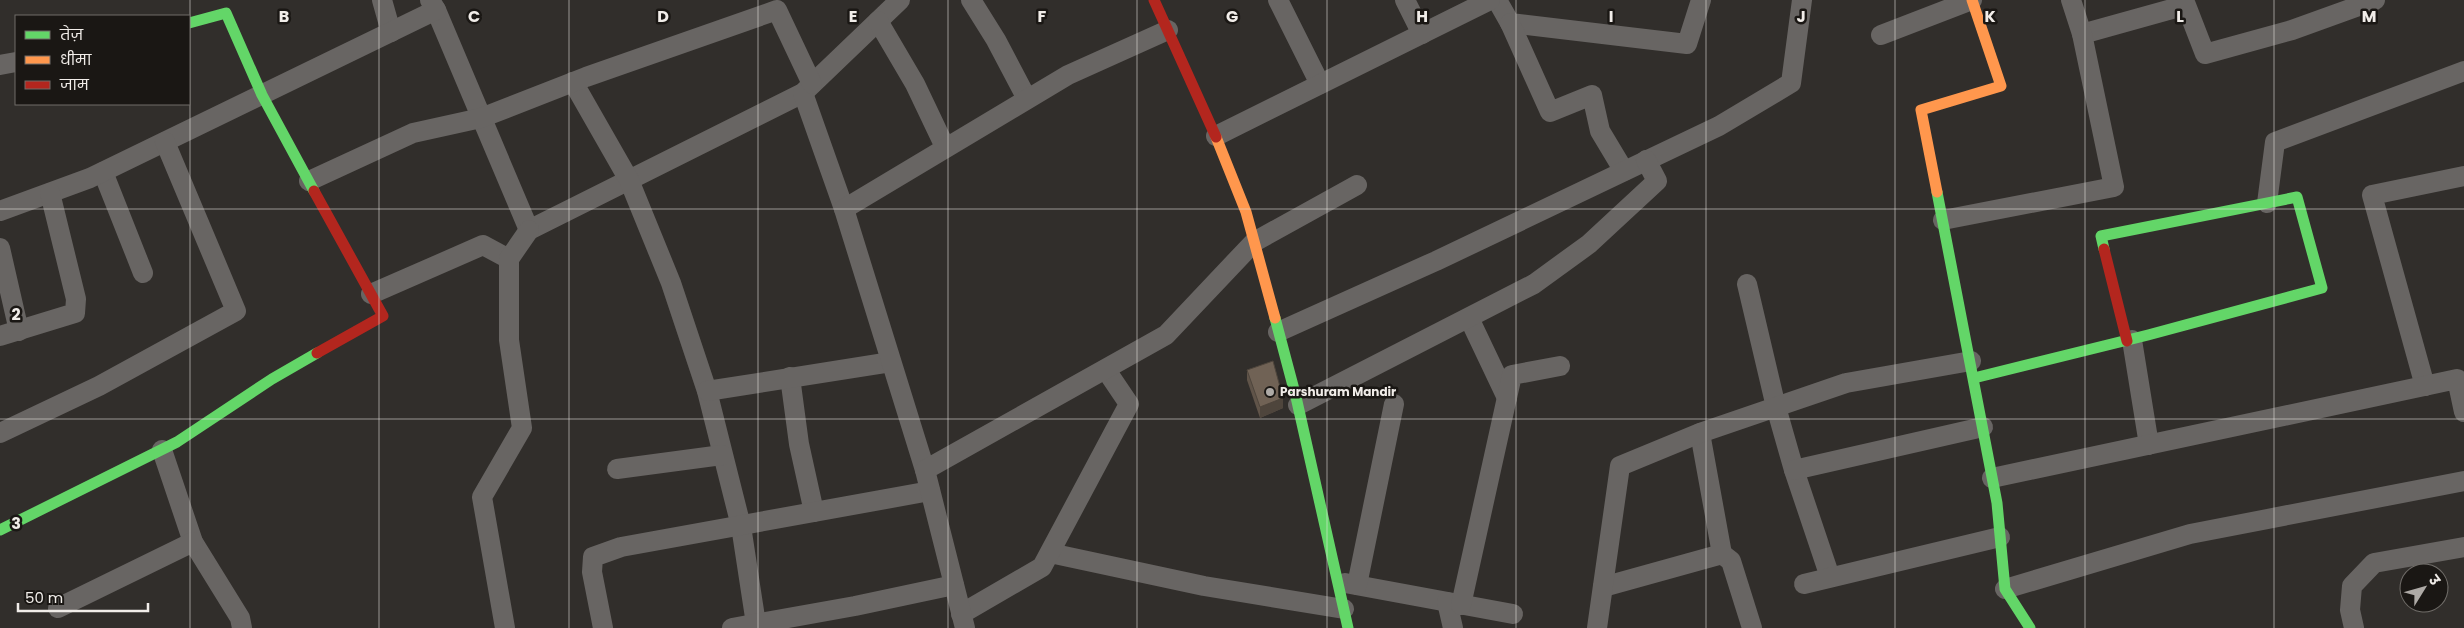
<svg xmlns="http://www.w3.org/2000/svg" width="2464" height="628" font-family="Poppins,'Noto Sans Devanagari',sans-serif">
<style>
.lines{fill:none;stroke-linecap:round;stroke-linejoin:round}
.street{stroke:#686563;stroke-width:20}
.fast{stroke:#63d668;stroke-width:11}
.slow{stroke:#ff974d;stroke-width:11}
.jam{stroke:#b3261e;stroke-width:11}
.wall{fill:#605449}
.shaded-wall{fill:#4e453c}
.building{fill:#706255;stroke:#4e453c}
.grid{fill:none;stroke:#f1ede9;stroke-width:1;stroke-opacity:0.55}
.poi-dot{fill:#aeaaa6;stroke:#1a1714;stroke-width:2}
.labels{text-anchor:middle;stroke-width:5;stroke-linejoin:round;paint-order:stroke}
.poi-label{font-size:12px;font-weight:bold;fill:#f1ede9;stroke:#1a1714;text-anchor:start}
.grid-label{font-size:16px;text-anchor:middle;font-weight:bold;fill:#f1ede9;stroke:#1a1714;stroke-width:5;stroke-linejoin:round;paint-order:stroke}
</style>
<rect width="100%" height="100%" fill="#312e2b"/>
<g class="lines">
<!-- street -->
<g class="street">
<path d="M382,0l9,32"/>
<path d="M971,0l25,40 31,59"/>
<path d="M1278,0l42,84"/>
<path d="M1405,0l17,34"/>
<path d="M1497,0l13,23 177,21 14,-44"/>
<path d="M436,10l93,220 274,-137 97,-93"/>
<path d="M878,21l37,63 30,63"/>
<path d="M1510,23l40,89 42,-17 8,36 24,40"/>
<path d="M2082,34l104,-29 19,49 87,-24 83,-30"/>
<path d="M1881,35l91,-35"/>
<path d="M0,65l16,-3"/>
<path d="M573,82l56,98 42,103 36,108 34,135 15,98"/>
<path d="M803,93l41,116"/>
<path d="M1216,136l274,-136"/>
<path d="M103,172l40,101"/>
<path d="M309,181l104,-48 68,-15 105,-41 191,-67 35,74"/>
<path d="M2267,203l8,-61 189,-71"/>
<path d="M0,211l90,-33 346,-168 -6,-10"/>
<path d="M1943,220l171,-33 -32,-153 -11,-34"/>
<path d="M0,248l19,83"/>
<path d="M1747,284l29,123 18,63 36,107"/>
<path d="M371,294l112,-49 26,14"/>
<path d="M1469,318l38,80"/>
<path d="M1278,332l158,-71 283,-135 72,-43 11,-83"/>
<path d="M0,336l75,-23 1,-14 -26,-106"/>
<path d="M2132,340l17,105"/>
<path d="M790,377l9,67 15,68"/>
<path d="M2425,386l-53,-191 92,-19"/>
<path d="M707,391l184,-29"/>
<path d="M1298,405l236,-121 55,-40 68,-63 -11,-21"/>
<path d="M0,433l99,-47 137,-75 -71,-169"/>
<path d="M162,450l31,92 47,76 2,10"/>
<path d="M617,469l105,-14"/>
<path d="M925,470l-81,-261 224,-134 100,-45"/>
<path d="M1794,470l189,-43"/>
<path d="M1992,478l465,-99 7,33"/>
<path d="M1050,553l154,33 140,23"/>
<path d="M1722,554l9,7 21,67"/>
<path d="M1345,583l168,31"/>
<path d="M1804,584l196,-47"/>
<path d="M1357,585l37,-181"/>
<path d="M1603,587l119,-33 -22,-121"/>
<path d="M2005,589l185,-55 274,-53"/>
<path d="M1447,602l6,26"/>
<path d="M1461,605l51,-230 48,-9"/>
<path d="M58,608l135,-66"/>
<path d="M961,614l81,-47 87,-163 -23,-34"/>
<path d="M505,628l-23,-131 40,-69 -13,-88v-81l20,-29"/>
<path d="M603,628l-11,-56 1,-15 28,-10 309,-56"/>
<path d="M732,628l123,-22 99,-21"/>
<path d="M965,628l-40,-158 241,-135 88,-93 103,-57"/>
<path d="M1597,628l23,-162 80,-33 146,-50 125,-22"/>
<path d="M2354,628l-4,-18 2,-24 22,-23 90,-16"/>
</g>
<!-- fast -->
<g class="fast">
<path d="M189,23l37,-10 36,82 52,96"/>
<path d="M1937,192l60,311 8,86 25,39"/>
<path d="M1275,318l21,79 52,231"/>
<path d="M1974,378l174,-43 174,-47 -25,-91 -196,39 3,13"/>
<path d="M0,530l177,-88 95,-63 45,-26"/>
</g>
<!-- slow -->
<g class="slow">
<path d="M1216,137l30,75 29,106"/>
<path d="M1937,192l-16,-82 80,-24 -29,-86"/>
</g>
<!-- jam -->
<g class="jam">
<path d="M1154,0l62,137"/>
<path d="M314,191l69,125 -66,37"/>
<path d="M2104,249l23,92"/>
</g>
</g>
<!-- wall -->
<path class="wall" d="M1247,370l36,38 -23,10 -13,-38z"/>
<!-- shaded-wall -->
<path class="shaded-wall" d="M1283,398v10l-23,10v-11z"/>
<!-- building -->
<path class="building" d="M1273,361l10,37 -23,9 -13,-37z"/>
<!-- grid -->
<path class="grid" d="M190,0v628M379,0v628M569,0v628M758,0v628M948,0v628M1137,0v628M1327,0v628M1516,0v628M1706,0v628M1895,0v628M2085,0v628M2274,0v628M0,209h2464M0,419h2464"/>
<!-- markers -->
<circle class="poi-dot" cx="1270" cy="392" r="5"/>
<g class="labels">
<!-- poi labels -->
<g class="poi-label">
<text x="1280" y="396">Parshuram Mandir</text>
</g>
</g>
<g class="grid-label">
<text x="284" y="22">B</text>
<text x="474" y="22">C</text>
<text x="663" y="22">D</text>
<text x="853" y="22">E</text>
<text x="1042" y="22">F</text>
<text x="1232" y="22">G</text>
<text x="1422" y="22">H</text>
<text x="1611" y="22">I</text>
<text x="1801" y="22">J</text>
<text x="1990" y="22">K</text>
<text x="2180" y="22">L</text>
<text x="2369" y="22">M</text>
<text x="16" y="320">2</text>
<text x="16" y="529">3</text>
</g>
<!-- legend -->
<rect x="15" y="15" width="175" height="90" fill="#1a1714" stroke="#706d69"/>
<rect x="25" y="31" width="25" height="8" fill="#63d668" stroke="#706d69"/>
<text x="60" y="40" font-size="15" fill="#f1ede9">तेज़</text>
<rect x="25" y="56" width="25" height="8" fill="#ff974d" stroke="#706d69"/>
<text x="60" y="65" font-size="15" fill="#f1ede9">धीमा</text>
<rect x="25" y="81" width="25" height="8" fill="#b3261e" stroke="#706d69"/>
<text x="60" y="90" font-size="15" fill="#f1ede9">जाम</text>
<!-- north arrow -->
<g transform="translate(2424 588) rotate(53)"><circle r="24" fill="#1a1714" stroke="#706d69"/>
<path d="M0-4L9 19L0 12L-9 19Z" fill="#aeaaa6"/>
<text y="-8" font-size="14" font-weight="bold" text-anchor="middle" fill="#f1ede9">उ</text>
</g>
<!-- scale -->
<path d="M18 603v8h130v-8" fill="none" stroke="#f1ede9" stroke-width="2.5"/>
<text x="25" y="603" font-size="15" fill="#f1ede9" stroke="#1a1714" stroke-width="4" paint-order="stroke">50 m</text>
</svg>
